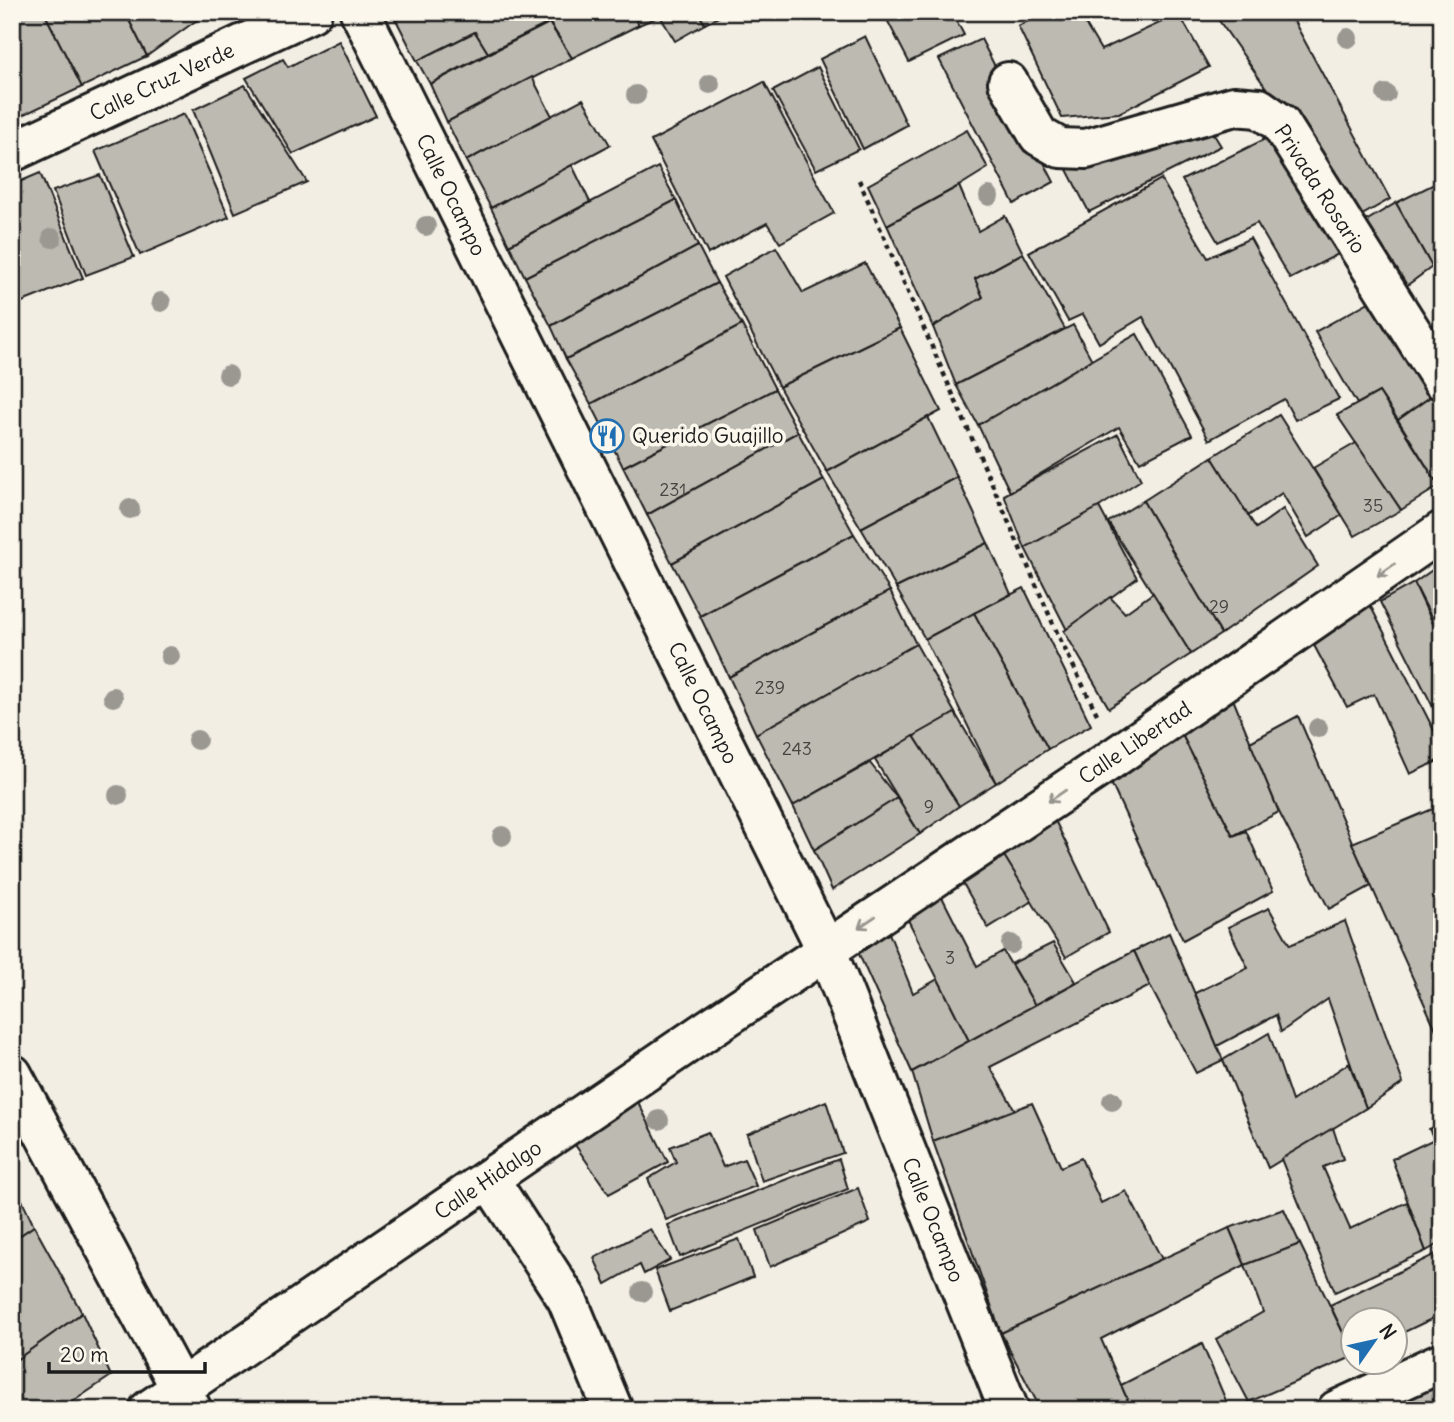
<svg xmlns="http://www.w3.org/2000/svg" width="1454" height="1422" font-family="Delius,sans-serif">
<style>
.building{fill:#bdbab1;stroke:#1c1c1c;stroke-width:2}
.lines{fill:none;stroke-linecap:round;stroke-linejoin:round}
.minor-casing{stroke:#1c1c1c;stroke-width:44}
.tertiary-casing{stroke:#1c1c1c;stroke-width:44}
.path{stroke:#1c1c1c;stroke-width:4.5;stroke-dasharray:5 5;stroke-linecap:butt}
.minor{stroke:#fbf7ec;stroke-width:38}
.tertiary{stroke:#fbf7ec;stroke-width:38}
.tree{fill:#9b9892}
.oneway{stroke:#97948e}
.labels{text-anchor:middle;stroke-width:7;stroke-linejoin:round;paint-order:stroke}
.number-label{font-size:18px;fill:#444441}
.street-label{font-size:21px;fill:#1c1c1c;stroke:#fbf7ec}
.poi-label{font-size:21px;fill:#1c1c1c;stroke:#fbf7ec;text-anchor:start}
</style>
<rect width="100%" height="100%" fill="#f2eee4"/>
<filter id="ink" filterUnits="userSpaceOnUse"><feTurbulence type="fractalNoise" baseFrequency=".0143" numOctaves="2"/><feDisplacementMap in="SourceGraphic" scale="14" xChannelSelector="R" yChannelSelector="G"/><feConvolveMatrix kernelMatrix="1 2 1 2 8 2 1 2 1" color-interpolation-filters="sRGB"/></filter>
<g filter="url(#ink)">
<!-- building -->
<g class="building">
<path d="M12,12h32l38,75 -61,29 -9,-18z"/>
<path d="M44,12h81l22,44 -65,31z"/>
<path d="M125,12h69l3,8 -50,36z"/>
<path d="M194,12h15l-12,8z"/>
<path d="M392,12h151l6,11 -61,30 -13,-21 -58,29z"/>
<path d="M543,12h89l7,13 -67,33z"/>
<path d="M632,12h66l7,12 -30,17 -15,-25 -21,9z"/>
<path d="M698,12h30l-23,12z"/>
<path d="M883,12h69l12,23 -55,27z"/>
<path d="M1046,12h32l23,38 78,-36 30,53 -90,46 -57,5 -44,-92z"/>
<path d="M1213,12h76l101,187 -33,19z"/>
<path d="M549,23l23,35 -125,64 -17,-38z"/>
<path d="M475,32l13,21 -58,31 -13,-23z"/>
<path d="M865,36l42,89 -44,24 -43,-90z"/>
<path d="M981,39l73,143 -40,22 -75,-145z"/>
<path d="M339,41l37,75 -83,38 -47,-76 37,-19 5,8z"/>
<path d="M818,67l41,82 -43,21 -43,-79z"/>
<path d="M532,77l20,39 -86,45 -19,-39z"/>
<path d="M764,82l70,131 -54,30 -13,-20 -59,31 -57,-113z"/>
<path d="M245,85l62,97 -72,31 -42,-103z"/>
<path d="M12,98l9,18 -9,3z"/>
<path d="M583,99l27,46 -119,63 -25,-47z"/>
<path d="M184,114l45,103 -89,38 -45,-104z"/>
<path d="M1205,120l16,26 -132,66 -27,-52z"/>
<path d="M967,130l21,38 -29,18 -72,39 -19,-40z"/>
<path d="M1275,134l73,115 -58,30 -33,-56 -39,19 -36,-62z"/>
<path d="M572,165l18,37 -81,43 -18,-37z"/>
<path d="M658,167l18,33 -151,77 -16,-32z"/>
<path d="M40,173l43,105 -71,28v-121z"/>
<path d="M100,175l34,82 -48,18 -33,-84z"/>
<path d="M1161,179l47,79 42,-20 89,161 -44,21 -11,-21 -75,41 -66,-123 -44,26 -16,-29 -15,7 -39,-69z"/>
<path d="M1442,180v83l-10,4 -36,-64z"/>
<path d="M959,186l19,45 27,-15 18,37 -48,26 8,18 -50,30 -46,-102z"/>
<path d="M676,200l22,46 -147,80 -26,-49z"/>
<path d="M1396,203l36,64 -30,22 -41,-65z"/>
<path d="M698,246l19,37 -151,76 -15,-33z"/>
<path d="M776,247l27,46 62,-30 35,65 -121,59 -56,-110z"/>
<path d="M1023,253l42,76 -109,56 -23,-58 50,-30 -8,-18z"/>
<path d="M1442,263v21l-10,-17z"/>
<path d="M717,283l25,42 -151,79 -25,-45z"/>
<path d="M1376,298l57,97 -35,25 -19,-28 -22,12 -42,-72z"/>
<path d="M742,325l33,64 -152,78 -32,-63z"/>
<path d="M1073,325l19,35 -114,65 -22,-40z"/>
<path d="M900,328l41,83 -114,61 -48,-85z"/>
<path d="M1137,334l55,101 -52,27 -21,-35 -109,65 -32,-67z"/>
<path d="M775,389l23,43 -151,83 -24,-48z"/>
<path d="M1379,392l60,94 -38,24 -64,-95z"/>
<path d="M1433,395l9,15v75l-3,1 -41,-66z"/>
<path d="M1279,415l63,100 -34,22 -26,-44 -34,23 -36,-59z"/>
<path d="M928,417l29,60 -96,51 -34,-56z"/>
<path d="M798,432l26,48 -152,83 -25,-48z"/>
<path d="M1118,434l23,46 -42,27 -74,41 -21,-53z"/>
<path d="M1356,443l45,67 -46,26 -42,-68z"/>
<path d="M1212,457l44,71 27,-19 35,57 -97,68 -78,-133z"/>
<path d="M957,477l31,66 -92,45 -35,-60z"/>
<path d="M824,480l30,54 -154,82 -28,-53z"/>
<path d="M1143,501l78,133 -30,20 -83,-132z"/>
<path d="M1099,507l38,71 -70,52 -42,-82z"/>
<path d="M854,534l36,57 -161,86 -29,-61z"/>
<path d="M988,543l23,51 -86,45 -29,-51z"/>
<path d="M1442,563v75l-28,-55z"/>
<path d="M1414,583l28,60v72l-4,2 -58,-115z"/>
<path d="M1024,588l67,137 -43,24 -74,-136z"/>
<path d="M890,591l26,53 -160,90 -27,-57z"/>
<path d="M1153,593l38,61 -82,54 -45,-77 46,-34 15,16z"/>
<path d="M1368,601l74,145v13l-32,15 -36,-80 -27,13 -38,-71z"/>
<path d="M974,613l74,136 -52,34 -71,-144z"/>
<path d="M916,644l39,69 -162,93 -37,-72z"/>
<path d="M1233,699l46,113 -46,24 -51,-101z"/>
<path d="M955,713l41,70 -37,23 -45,-70z"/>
<path d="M1298,716l73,170 -42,23 -50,-97 -29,-70z"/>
<path d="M1182,735l51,101 13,-5 27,60 -90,49 -72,-157z"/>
<path d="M914,736l45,70 -39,28 -45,-74z"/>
<path d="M870,763l27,35 -83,52 -21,-44z"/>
<path d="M897,798l23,36 -88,56 -18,-40z"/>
<path d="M1442,805v238l-90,-200z"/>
<path d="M1050,810l59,122 -43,25 -71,-115z"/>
<path d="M998,846l34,55 -44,27 -33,-59z"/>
<path d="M937,887l40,79 26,-15 32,54 -66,36 -67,-133z"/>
<path d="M1269,908l21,37 55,-24 58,162 -37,25 -38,-109 -47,33 -5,-17 -59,31 -22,-53 53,-25 -20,-41z"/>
<path d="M885,923l28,70 25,-14 31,62 -57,31 -59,-131z"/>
<path d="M1169,933l54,127 -27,13 -46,-87 -16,-35z"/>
<path d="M1053,943l23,39 -41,23 -24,-41z"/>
<path d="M1134,951l16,35 -160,81 25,43 -82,31 -21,-69z"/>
<path d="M1269,1033l23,68 57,-38 17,45 -98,60 -45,-108z"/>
<path d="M635,1096l33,66 -59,32 -38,-55z"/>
<path d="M826,1101l17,52 -81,28 -15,-47z"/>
<path d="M1032,1103l29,64 20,-9 20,45 25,-12 36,68 -161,74 -68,-192z"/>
<path d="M1442,1124v30l-13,-25z"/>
<path d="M1333,1128l10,31 -20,8 27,62 57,-27 19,49 -91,41 -54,-133z"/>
<path d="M708,1132l15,35 21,-8 12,27 -90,34 -18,-41 28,-17 -6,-15z"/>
<path d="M1434,1139l8,15v88l-16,9 -34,-92z"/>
<path d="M839,1159l9,30 -168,68 -12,-32z"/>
<path d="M12,1179l22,47 -22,15z"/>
<path d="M858,1188l12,34 -100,45 -13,-37z"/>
<path d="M1284,1209l16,35 -55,21 -16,-37z"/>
<path d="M34,1226l48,87 -70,50v-122z"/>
<path d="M1229,1228l16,37 -144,74 31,71h-91l-40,-77z"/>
<path d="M650,1229l20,31 -26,14 -4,-9 -34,19 -12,-26z"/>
<path d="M739,1239l14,38 -83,34 -15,-41z"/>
<path d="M1300,1244l52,107v6l-103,45 -33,-63 47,-27 -18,-47z"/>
<path d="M1442,1251v63l-48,23v-17h-42v31l-22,-46z"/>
<path d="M82,1313l29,63 -51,34h-48v-47z"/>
<path d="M1202,1344l28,66h-98l-11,-25z"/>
<path d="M1442,1377v33h-51l-4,-7z"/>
</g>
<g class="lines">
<defs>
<g id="minor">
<path d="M1008,82l31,54 21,12 26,1 148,-43 25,2 21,15 162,257"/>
<path d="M12,152l300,-140"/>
<path d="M12,1074l180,336"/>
<path d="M489,1179l78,120 46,111"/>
<path d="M149,1410l561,-382 408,-273 324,-224"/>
<path d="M1337,1410l105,-48"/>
</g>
<path id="tertiary" d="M360,12l466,937 183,461"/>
</defs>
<!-- minor casing -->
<use href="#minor" class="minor-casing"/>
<!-- tertiary casing -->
<use href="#tertiary" class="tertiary-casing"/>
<!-- path -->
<path class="path" d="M859,180l199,455 39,79"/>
<!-- minor -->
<use href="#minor" class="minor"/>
<!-- tertiary -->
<use href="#tertiary" class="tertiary"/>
</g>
<!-- trees -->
<g class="tree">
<circle cx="1348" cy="38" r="10"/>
<circle cx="710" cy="84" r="10"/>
<circle cx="1386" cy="94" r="10"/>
<circle cx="636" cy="95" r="10"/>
<circle cx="989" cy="196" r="10"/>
<circle cx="426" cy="226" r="10"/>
<circle cx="52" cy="238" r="10"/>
<circle cx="161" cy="302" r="10"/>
<circle cx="228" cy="375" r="10"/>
<circle cx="130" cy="509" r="10"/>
<circle cx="170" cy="656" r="10"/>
<circle cx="113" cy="697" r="10"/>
<circle cx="1318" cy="728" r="10"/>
<circle cx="197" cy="740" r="10"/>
<circle cx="118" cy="795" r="10"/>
<circle cx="502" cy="836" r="10"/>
<circle cx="1011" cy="944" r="10"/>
<circle cx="1112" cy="1101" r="10"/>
<circle cx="659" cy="1120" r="10"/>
<circle cx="642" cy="1292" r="10"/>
</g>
<!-- one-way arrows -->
<defs><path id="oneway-shaft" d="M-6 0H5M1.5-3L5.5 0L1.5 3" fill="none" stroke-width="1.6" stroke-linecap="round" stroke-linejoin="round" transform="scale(1.75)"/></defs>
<g class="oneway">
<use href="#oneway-shaft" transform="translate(1386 570) rotate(145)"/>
<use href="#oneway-shaft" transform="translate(1057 796) rotate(146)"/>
<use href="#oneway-shaft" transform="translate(867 922) rotate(146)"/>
</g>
</g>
<!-- icons -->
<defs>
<symbol id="restaurant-ring" viewBox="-11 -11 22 22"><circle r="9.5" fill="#fbf7ec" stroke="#1f6fb2" stroke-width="1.5"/><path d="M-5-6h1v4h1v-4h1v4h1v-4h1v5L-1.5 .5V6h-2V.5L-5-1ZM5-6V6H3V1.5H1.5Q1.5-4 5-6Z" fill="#1f6fb2"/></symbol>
</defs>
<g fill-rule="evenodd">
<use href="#restaurant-ring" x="588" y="417" width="38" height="38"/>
</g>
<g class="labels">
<!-- number labels -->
<g class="number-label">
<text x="673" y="496">231</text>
<text x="1373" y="512">35</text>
<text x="1219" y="613">29</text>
<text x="770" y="694">239</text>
<text x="797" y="755">243</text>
<text x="929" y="813">9</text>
<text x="950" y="964">3</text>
</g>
<!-- street labels -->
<g class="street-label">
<text transform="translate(162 82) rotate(-25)" y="7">Calle Cruz Verde</text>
<text transform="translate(1320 189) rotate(57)" y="7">Privada Rosario</text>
<text transform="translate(451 195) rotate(64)" y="7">Calle Ocampo</text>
<text transform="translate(703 703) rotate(64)" y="7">Calle Ocampo</text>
<text transform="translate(1135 743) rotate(-34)" y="7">Calle Libertad</text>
<text transform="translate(488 1180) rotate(-34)" y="7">Calle Hidalgo</text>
<text transform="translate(933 1220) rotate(68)" y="7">Calle Ocampo</text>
</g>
<!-- poi labels -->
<g class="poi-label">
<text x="632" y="443">Querido Guajillo</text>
</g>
</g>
<!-- margin -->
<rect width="1454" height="1422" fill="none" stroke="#fbf7ec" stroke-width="42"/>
<rect x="21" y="21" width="1412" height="1380" fill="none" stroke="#1c1c1c" stroke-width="2.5" filter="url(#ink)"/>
<!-- north arrow -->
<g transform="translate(1374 1341) rotate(56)"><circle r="33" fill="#fbf7ec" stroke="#a29f99" stroke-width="2"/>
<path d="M0-5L12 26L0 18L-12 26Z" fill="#1f6fb2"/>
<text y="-10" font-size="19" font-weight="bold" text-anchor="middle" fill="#1c1c1c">N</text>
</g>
<!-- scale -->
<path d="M49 1362v10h156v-10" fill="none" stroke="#1c1c1c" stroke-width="3.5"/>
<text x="60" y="1362" font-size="21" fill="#1c1c1c" stroke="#fbf7ec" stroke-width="5" paint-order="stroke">20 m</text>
</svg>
